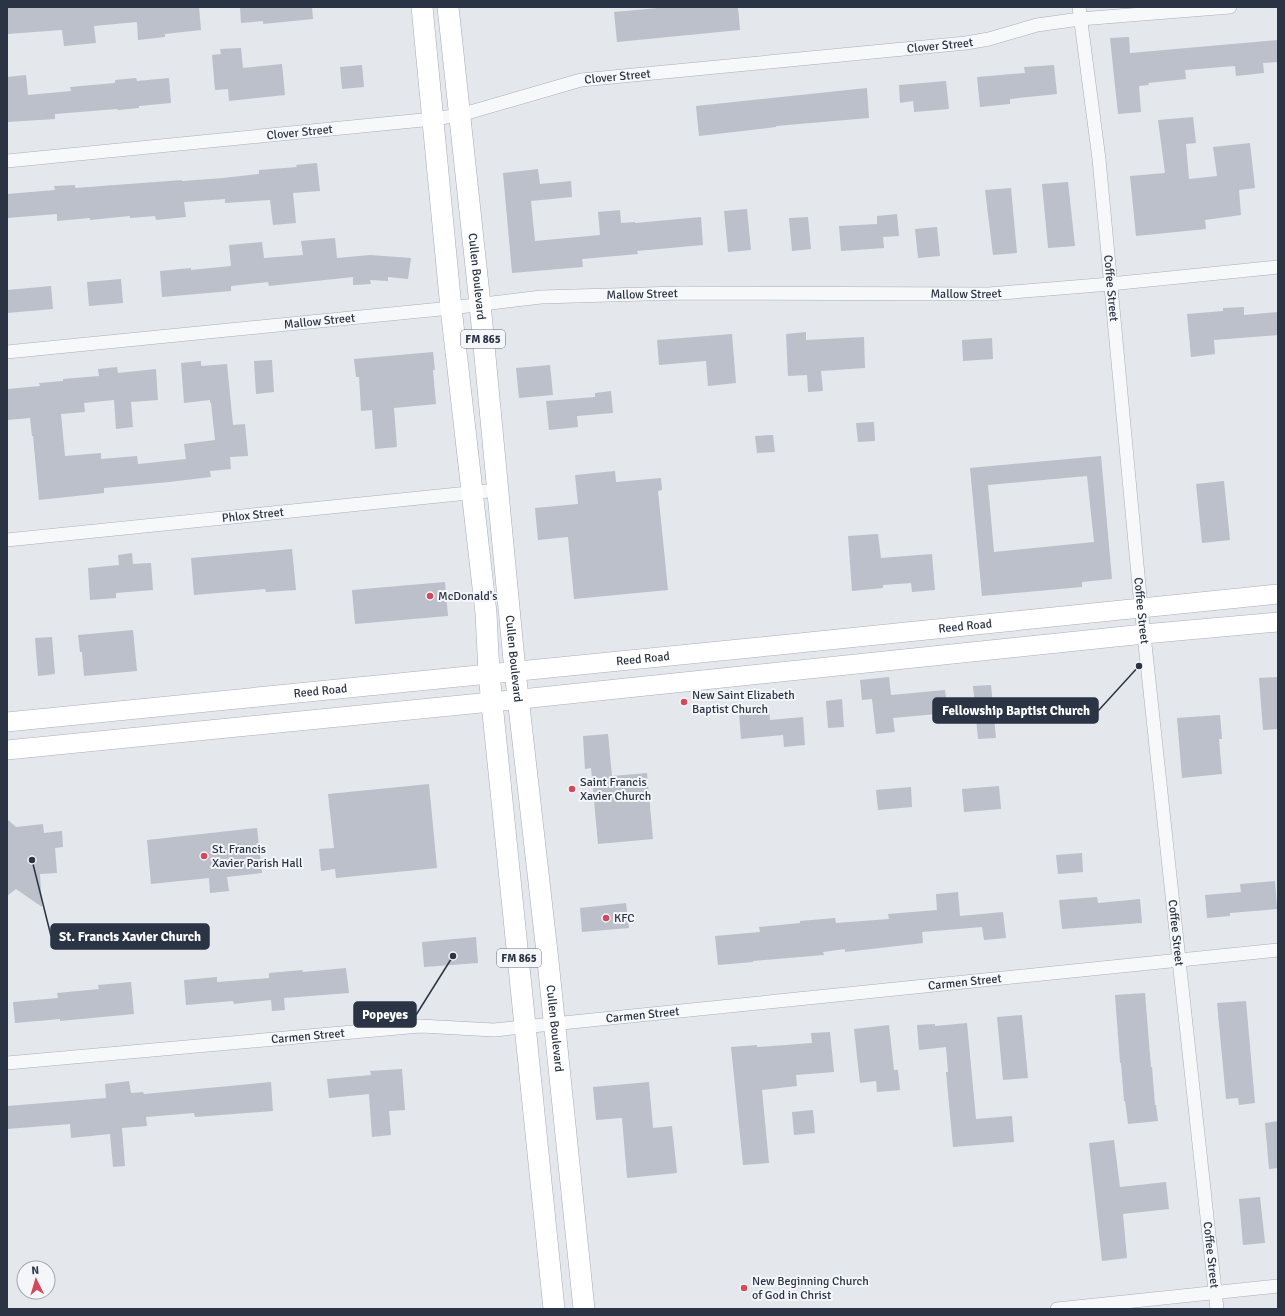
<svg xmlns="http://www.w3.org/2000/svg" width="1285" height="1316" font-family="Signika,sans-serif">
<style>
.building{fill:#bbc0ca;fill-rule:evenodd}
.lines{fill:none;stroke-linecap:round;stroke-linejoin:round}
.street-casing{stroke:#a9aeb7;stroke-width:14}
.secondary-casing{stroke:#a9aeb7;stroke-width:20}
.primary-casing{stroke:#a3abb8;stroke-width:22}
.street{stroke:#f7f8fa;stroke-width:13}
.secondary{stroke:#fff;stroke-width:19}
.primary{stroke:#fff;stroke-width:21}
.poi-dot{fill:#d1495b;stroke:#f4f6f9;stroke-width:1.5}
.labels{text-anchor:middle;stroke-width:4;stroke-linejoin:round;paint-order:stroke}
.shield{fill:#f4f6f9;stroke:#676e7b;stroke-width:1}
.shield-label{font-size:11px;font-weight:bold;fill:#2b3445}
.street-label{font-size:12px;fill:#2b3445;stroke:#f4f6f9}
.poi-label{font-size:12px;fill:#2b3445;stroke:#f4f6f9;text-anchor:start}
.leader{fill:none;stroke:#2b3445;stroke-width:1.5}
.callout-dot{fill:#2b3445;stroke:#f4f6f9;stroke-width:1.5}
.callout{fill:#2b3445;stroke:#2b3445;stroke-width:1.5}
.callout-label{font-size:13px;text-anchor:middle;font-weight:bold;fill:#fff}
</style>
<rect width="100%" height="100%" fill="#e4e7ec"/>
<!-- building -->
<g class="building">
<path d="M7,7h192l2,23 -36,4v3l-27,3 -1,-18 -43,4 2,17 -32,3 -2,-16 -55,4z"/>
<path d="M240,7h72l1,12 -50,5v-3l-22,2z"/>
<path d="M669,7h69l2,23 -123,12 -3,-30z"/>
<path d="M1129,37l1,16 148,-13v22l-15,1 1,10 -28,3 -1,-10 -50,4 1,9 -38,4 1,2 -10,1 2,26 -23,2 -8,-76z"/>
<path d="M241,48l2,20 39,-4 3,31 -56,6 -1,-12 -13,1 -3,-35 9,-1 -1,-5z"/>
<path d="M362,65l2,22 -22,2 -2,-22z"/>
<path d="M1054,65l3,29 -47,5v5l-30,3 -3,-30 48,-4 -1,-6z"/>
<path d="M26,75l2,20 43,-4 -1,-4 45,-4v-3l21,-2 1,3 32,-3 2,25 -32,3v2l-21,2 -1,-1 -62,5v5l-48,3v-45z"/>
<path d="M946,81l3,28 -35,3 -1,-11 -13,2 -1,-18z"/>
<path d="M867,88l2,30 -93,8v1l-77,9 -3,-30z"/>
<path d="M1193,117l3,26 -10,1 3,35 28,-3 -4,-29 37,-4 5,45 -16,2 2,25 -36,5 1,9 -70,7 -6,-60 35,-3 -7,-53z"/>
<path d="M317,163l3,28 -27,2 3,30 -23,2 -3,-25 -45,3v-4l-41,3 2,15 -30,3 -1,-4 -25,2v-2l-40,4v-2l-33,3v-7l-50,4v-24l48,-4 -1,-4 21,-1v3l107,-8v1l41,-3 36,-4v-4l38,-3 -1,-2z"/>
<path d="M538,169l2,15 31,-3 1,16 -41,4 4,40 65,-6 -2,-23 22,-2 1,13 14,-1v1l66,-6 2,28 -66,6 1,3 -56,5 1,8 -71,6 -9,-100z"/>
<path d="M1068,182l7,64 -27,2 -6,-64z"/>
<path d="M1011,188l6,65 -24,2 -8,-65z"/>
<path d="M747,209l4,41 -23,2 -4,-41z"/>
<path d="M897,214l2,22 -16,1 1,11 -43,3 -2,-25 38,-2v-8z"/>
<path d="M808,217l3,32 -19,2 -3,-33z"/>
<path d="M937,227l3,29 -22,2 -3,-29z"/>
<path d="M335,238l2,20 33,-3 41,3 -3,21 -20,-2v4l-18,-1 1,4 -18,1v-8l-84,9 -1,-4 -37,4v5l-69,6 -2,-26 31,-3v2l40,-4 -2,-21 33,-3 2,16 39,-3 -2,-14z"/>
<path d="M121,279l2,24 -34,3 -2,-24z"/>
<path d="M51,286l2,23 -46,4v-23z"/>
<path d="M1244,307v8l34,-3v23l-64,5 1,14 -24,3 -4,-43 36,-3v-3z"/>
<path d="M806,332v8l58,-3 1,31 -44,3 2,20 -15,1 -1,-17 -19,1 -2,-42z"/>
<path d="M732,334l4,49 -28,3 -2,-25 -47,4 -2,-25z"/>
<path d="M992,338l1,21 -30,2 -1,-21z"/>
<path d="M433,352l2,18h-2l3,34 -42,4 3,39 -22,2 -3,-39 -11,1 -2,-34h-3l-2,-18z"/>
<path d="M272,360l2,32 -18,2 -2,-33z"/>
<path d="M201,361v5l26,-2 6,61 12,-1 3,32 -18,1 1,12 -21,2 1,6 -42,5 -65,6v5l-65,7 -6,-64h-1l-2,-18 -23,2v-31l33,-3 -1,-3 24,-2v-2l36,-3 -1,-7 19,-2 1,6 38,-4 2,31 -27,2 2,25 -17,2 -2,-29 -30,3 1,9 -24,2 4,42 36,-3v6l36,-3 1,8 48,-5 -2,-15 31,-4 -4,-37h-1v-3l-26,3 -3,-40z"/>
<path d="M550,365l3,30 -34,3 -3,-30z"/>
<path d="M611,391l2,22 -36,3 1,11 -29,3 -3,-29 49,-4v-4z"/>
<path d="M874,422l1,19 -17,1 -2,-19z"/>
<path d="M773,435l2,17 -18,1 -2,-17z"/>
<path d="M1101,456l11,123 -30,3v5l-100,9 -12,-128zM1087,476l7,66 -100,10 -6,-67z"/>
<path d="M615,471l1,11 45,-4 1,12 -4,1 10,99 -94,9 -6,-62 -30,3 -3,-32 43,-4 -3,-29z"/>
<path d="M1224,481l6,59 -28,3 -6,-59z"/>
<path d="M878,534l3,24 51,-4 3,36 -23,2 -1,-9 -28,2v3l-31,3 -4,-55z"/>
<path d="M292,549l4,41 -30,2 -1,-3 -71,6 -3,-37z"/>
<path d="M132,553l1,11 18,-1 2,27 -37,3v5l-26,2 -2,-32 31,-3 -1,-10z"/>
<path d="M445,582l3,34 -93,8 -3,-34z"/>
<path d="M133,630l4,41 -53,5 -2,-24h-2l-2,-17z"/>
<path d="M52,637l3,37 -17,2 -3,-38z"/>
<path d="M889,677l2,18 54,-5 3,23 -55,5 2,14 -19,2 -4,-35 -10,1 -2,-20z"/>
<path d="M1278,677v52l-15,1 -4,-52z"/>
<path d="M991,685l5,53 -18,1 -5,-53z"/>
<path d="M842,699l2,28 -16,1 -2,-27z"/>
<path d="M769,710l1,10 33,-3 2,28 -21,2 -1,-12 -42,4 -2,-27z"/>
<path d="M1220,715l2,24h-3l3,35 -40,4 -5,-60z"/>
<path d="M608,734l4,42 35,-3 6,66 -55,5 -7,-76 -6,1 -2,-33z"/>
<path d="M429,784l8,84 -101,10 -1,-9 -14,2 -2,-22 15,-1 -6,-54z"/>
<path d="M999,786l2,23 -37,3 -2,-23z"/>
<path d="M911,787l1,20 -34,3 -2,-20z"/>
<path d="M7,819l9,8 27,-3 1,9 18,-2 1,16 -8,1 2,25 -17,1 2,33 -26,-18 -9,7z"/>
<path d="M257,828l5,45 -35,4 2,14 -19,2 -1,-15 -58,6 -4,-44z"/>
<path d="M1082,853l1,19 -25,2 -2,-19z"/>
<path d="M1275,881l2,28 -47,4v3l-23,2 -2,-23 36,-3 -1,-8z"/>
<path d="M958,892l2,24 43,-4 3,26 -22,2 -2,-13 -60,5 1,11 -78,9v-3l-22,3 1,3 -71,6v1l-35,3 -3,-29 45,-4 -1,-5 41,-4v-2l35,-3 1,5 53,-4 -1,-5 49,-4 -1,-16z"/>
<path d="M1097,897l1,6 42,-4 2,24 -80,6 -3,-29z"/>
<path d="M626,903l3,25 -47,4 -2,-24z"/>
<path d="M476,937l2,26 -54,4 -2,-25z"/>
<path d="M346,968l3,25 -65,5 1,12 -13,1 -1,-11 -37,4 -1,-3 -47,4 -2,-25 33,-3v5l52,-4v-5l33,-3 1,2z"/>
<path d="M131,982l3,32 -74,7v-2l-45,4 -2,-21 45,-4 -1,-5 42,-4 -1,-4z"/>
<path d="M1145,993l6,74h1l3,38h1l2,16 -30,3 -3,-23h-1l-3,-38h-1l-5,-68z"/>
<path d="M1246,1001l9,102 -16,2 -1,-7 -12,1 -9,-96z"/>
<path d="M1022,1015l6,63 -25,2 -6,-63z"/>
<path d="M967,1023l9,96 36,-3 2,26 -61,5 -7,-75h2l-2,-25 -27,3 -2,-25 18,-1v2z"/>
<path d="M889,1025l5,45h4l2,20 -23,2 -1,-11 -16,2 -6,-54z"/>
<path d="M830,1032l4,40 -38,3 1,11 -35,4 7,73 -26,2 -12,-118 26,-2v2l55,-4 -1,-10z"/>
<path d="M402,1069l3,41 -16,1 2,24 -19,2 -3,-43 -40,4 -2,-19 44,-4 -1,-4z"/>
<path d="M129,1081l2,12 12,-1 1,2 127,-12 2,29 -78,6 -1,-4 -48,4 1,9 -25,2 3,38 -12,1 -3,-33 -39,4 -1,-14 -63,5v-23l99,-8 -1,-14z"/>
<path d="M649,1082l4,46 19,-2 5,47 -50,5 -5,-60 -26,2 -3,-33z"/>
<path d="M813,1110l2,23 -21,2 -2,-23z"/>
<path d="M1278,1121v47l-9,1 -4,-46z"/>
<path d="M1114,1140l6,47 46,-5 3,27 -46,5 4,44 -25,3 -13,-118z"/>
<path d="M1260,1197l5,46 -22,2 -4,-46z"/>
</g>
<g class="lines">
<defs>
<g id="street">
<path id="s1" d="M1079,7l20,152 42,448 38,353 38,349"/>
<path id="s2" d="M7,161l426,-42 27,-4 121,-35 385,-37 23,-4 48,-14 43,-6 150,-12"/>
<path id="s3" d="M7,352l444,-44 90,-11 138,-4 310,1 121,-10 168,-17"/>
<path id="s4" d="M7,540l491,-50"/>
<path id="s5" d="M7,1063l413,-37 74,4 784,-80"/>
<path d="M1057,1309l221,-23"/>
</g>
<g id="secondary">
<path id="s6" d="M7,722l763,-76 508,-52"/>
<path d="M7,750l524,-52 613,-64 134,-12"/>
</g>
<g id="primary">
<path d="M422,7l29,301 35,305 3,61 65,635"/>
<path id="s7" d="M448,7l32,297 35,367 33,290 36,348"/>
</g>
</defs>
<!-- street casing -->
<use href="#street" class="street-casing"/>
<!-- secondary casing -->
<use href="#secondary" class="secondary-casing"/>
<!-- primary casing -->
<use href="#primary" class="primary-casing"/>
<!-- street -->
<use href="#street" class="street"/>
<!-- secondary -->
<use href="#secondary" class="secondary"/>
<!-- primary -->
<use href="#primary" class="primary"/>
</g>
<!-- markers -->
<g class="poi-dot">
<circle cx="430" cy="596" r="4"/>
<circle cx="684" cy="702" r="4"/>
<circle cx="572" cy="789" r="4"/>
<circle cx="204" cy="856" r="4"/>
<circle cx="606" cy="918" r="4"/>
<circle cx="744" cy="1288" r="4"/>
</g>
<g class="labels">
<!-- shield labels -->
<g class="shield">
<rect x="461" y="330" width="44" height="18" rx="3"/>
<rect x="497" y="949" width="44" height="18" rx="3"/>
</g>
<g class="shield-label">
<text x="483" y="343">FM 865</text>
<text x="519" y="962">FM 865</text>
</g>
<!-- street labels -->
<g class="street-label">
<text dy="4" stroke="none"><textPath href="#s2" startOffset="942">Clover Street</textPath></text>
<text dy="4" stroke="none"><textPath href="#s2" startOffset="618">Clover Street</textPath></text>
<text dy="4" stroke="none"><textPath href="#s2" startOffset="294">Clover Street</textPath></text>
<text dy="4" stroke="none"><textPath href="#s7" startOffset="271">Cullen Boulevard</textPath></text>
<text dy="4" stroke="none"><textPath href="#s1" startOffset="283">Coffee Street</textPath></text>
<text dy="4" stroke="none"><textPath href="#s3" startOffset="962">Mallow Street</textPath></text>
<text dy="4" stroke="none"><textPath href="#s3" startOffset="638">Mallow Street</textPath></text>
<text dy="4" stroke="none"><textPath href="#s3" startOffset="314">Mallow Street</textPath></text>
<text dy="4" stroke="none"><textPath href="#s4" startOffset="247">Phlox Street</textPath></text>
<text dy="4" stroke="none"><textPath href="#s1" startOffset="607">Coffee Street</textPath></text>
<text dy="4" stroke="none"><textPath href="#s6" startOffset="963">Reed Road</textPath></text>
<text dy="4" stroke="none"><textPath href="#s7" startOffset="655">Cullen Boulevard</textPath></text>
<text dy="4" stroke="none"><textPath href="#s6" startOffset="639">Reed Road</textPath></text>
<text dy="4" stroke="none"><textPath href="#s6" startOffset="315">Reed Road</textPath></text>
<text dy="4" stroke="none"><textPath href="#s1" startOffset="931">Coffee Street</textPath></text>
<text dy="4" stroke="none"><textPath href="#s5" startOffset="962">Carmen Street</textPath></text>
<text dy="4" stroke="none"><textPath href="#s5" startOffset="638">Carmen Street</textPath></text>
<text dy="4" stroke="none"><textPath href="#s7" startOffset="1027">Cullen Boulevard</textPath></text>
<text dy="4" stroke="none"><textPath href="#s5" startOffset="302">Carmen Street</textPath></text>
<text dy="4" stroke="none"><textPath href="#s1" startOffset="1255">Coffee Street</textPath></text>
</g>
<!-- poi labels -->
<g class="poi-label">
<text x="438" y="600">McDonald's</text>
<text x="692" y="699">New Saint Elizabeth<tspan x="692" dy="14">Baptist Church</tspan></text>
<text x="580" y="786">Saint Francis<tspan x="580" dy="14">Xavier Church</tspan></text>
<text x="212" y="853">St. Francis<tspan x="212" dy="14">Xavier Parish Hall</tspan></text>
<text x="614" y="922">KFC</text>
<text x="752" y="1285">New Beginning Church<tspan x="752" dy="14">of God in Christ</tspan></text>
</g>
</g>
<!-- callouts -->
<path class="leader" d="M1139 666L1098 711M32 860L51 936M453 956L416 1015"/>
<g class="callout-dot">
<circle cx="1139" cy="666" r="4"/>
<circle cx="32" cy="860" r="4"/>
<circle cx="453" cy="956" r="4"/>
</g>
<g class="callout">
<rect x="933" y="698" width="165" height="25" rx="4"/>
<rect x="51" y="924" width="158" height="25" rx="4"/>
<rect x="354" y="1002" width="62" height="25" rx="4"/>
</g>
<g class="callout-label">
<text x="1016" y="715">Fellowship Baptist Church</text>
<text x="130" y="941">St. Francis Xavier Church</text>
<text x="385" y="1019">Popeyes</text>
</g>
<!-- border -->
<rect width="1285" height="1316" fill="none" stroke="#2b3445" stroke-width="16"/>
<!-- north arrow -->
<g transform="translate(36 1280) rotate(355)"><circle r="19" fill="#f4f6f9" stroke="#a4a8b1"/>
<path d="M0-3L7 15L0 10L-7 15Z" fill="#d1495b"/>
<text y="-6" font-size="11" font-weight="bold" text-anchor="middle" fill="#2b3445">N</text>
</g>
</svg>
